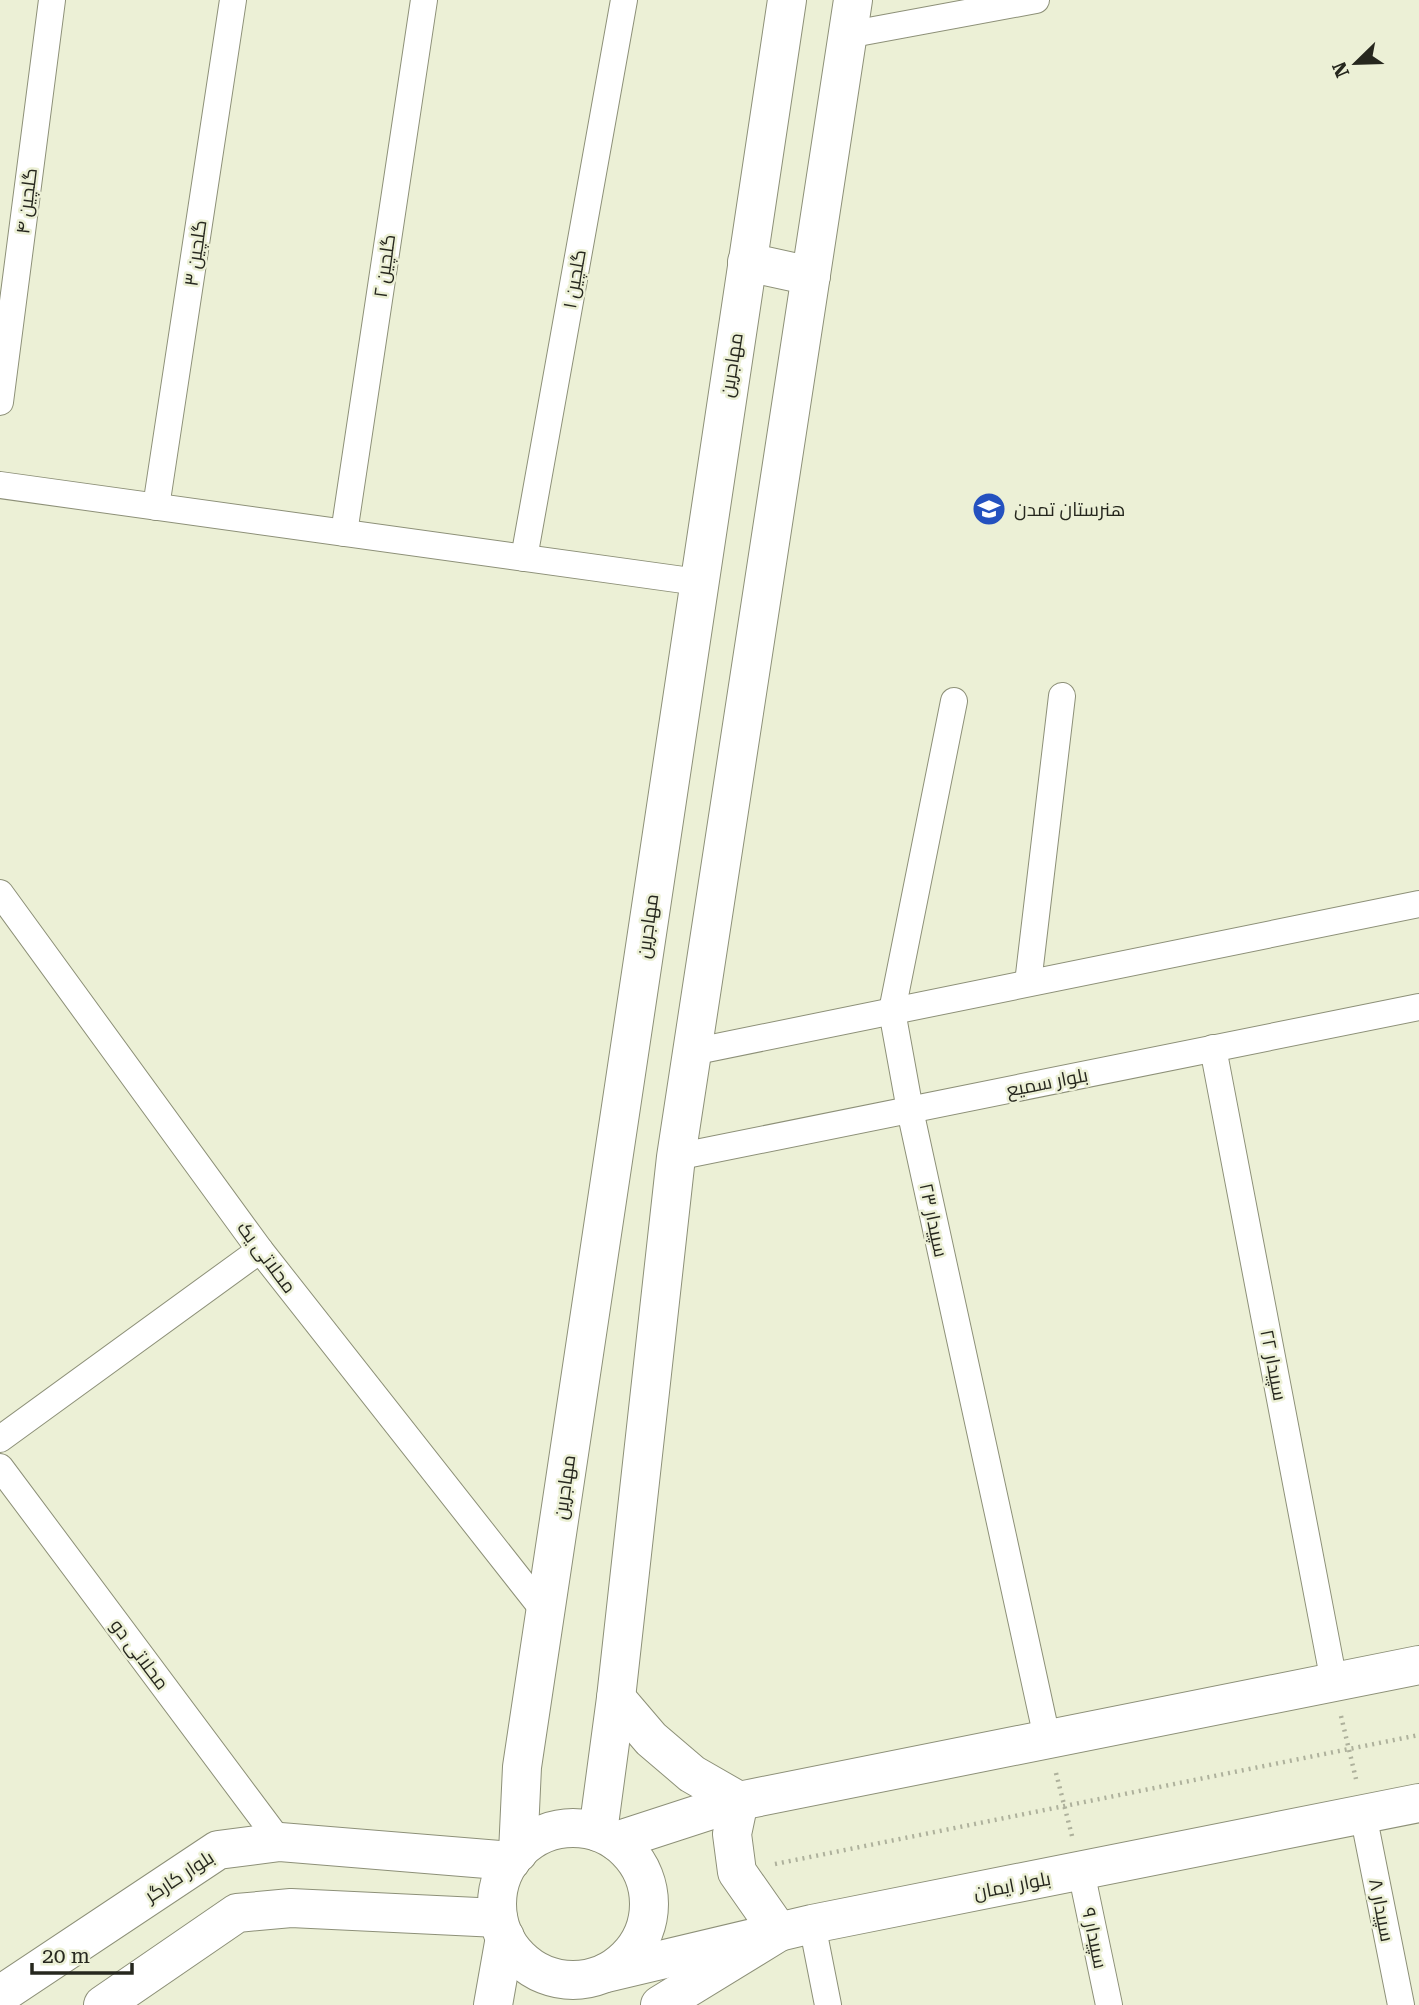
<svg xmlns="http://www.w3.org/2000/svg" width="1419" height="2005" font-family="'Roboto Serif',Cairo,serif">
<style>
.lines{fill:none;stroke-linecap:round;stroke-linejoin:round}
.minor-casing{stroke:#8d9078;stroke-width:28}
.secondary-casing{stroke:#8d9078;stroke-width:40}
.path{stroke:#aeb19c;stroke-width:4.5;stroke-dasharray:2 5;stroke-linecap:butt}
.minor{stroke:#fff;stroke-width:26}
.secondary{stroke:#fff;stroke-width:38}
.labels{text-anchor:middle;stroke-width:5;stroke-linejoin:round;paint-order:stroke}
.street-label{font-size:19px;fill:#26271e;stroke:#ecf0d6}
.poi-label{font-size:19px;fill:#26271e;stroke:#ecf0d6;text-anchor:start}
</style>
<rect width="100%" height="100%" fill="#ecf0d6"/>
<g class="lines">
<defs>
<g id="minor">
<path d="M847,35l189,-35"/>
<path d="M0,402l52,-402"/>
<path d="M0,485l698,97"/>
<path d="M156,507l77,-507"/>
<path d="M344,533l80,-533"/>
<path d="M524,558l100,-558"/>
<path d="M954,701l-62,310 18,99 137,628"/>
<path d="M0,893l260,357 285,362"/>
<path d="M1028,983l34,-287"/>
<path d="M1213,1048l121,634"/>
<path d="M692,1052l727,-148"/>
<path d="M676,1157l743,-150"/>
<path d="M0,1439l260,-189"/>
<path d="M0,1467l280,375"/>
<path d="M1363,1814l38,191"/>
<path d="M1081,1871l28,134"/>
<path d="M812,1924l16,81"/>
</g>
<g id="secondary">
<path d="M747,262l64,14"/>
<path d="M616,1698l35,41 41,35 47,27 -7,33 5,38 42,60 -119,73"/>
<circle cx="573" cy="1904" r="76"/>
<path d="M598,1832l18,-134 60,-541 177,-1157"/>
<path d="M616,1841l123,-40 680,-136"/>
<path d="M518,1853l4,-86 265,-1767"/>
<path d="M606,1973l206,-49 607,-121"/>
<path d="M0,1995l218,-145 62,-8 231,19"/>
<path d="M103,2005l134,-92 54,-5 207,10"/>
<path d="M493,2005l12,-68"/>
</g>
</defs>
<!-- minor casing -->
<use href="#minor" class="minor-casing"/>
<!-- secondary casing -->
<use href="#secondary" class="secondary-casing"/>
<!-- path -->
<g class="path">
<path d="M1341,1716l15,63"/>
<path d="M1056,1773l16,63"/>
<path d="M775,1864l644,-129"/>
</g>
<!-- minor -->
<use href="#minor" class="minor"/>
<!-- secondary -->
<use href="#secondary" class="secondary"/>
</g>
<!-- icons -->
<defs>
<symbol id="school-disc" viewBox="-11 -11 22 22"><circle r="9.5" fill="#2451bf" stroke="#ecf0d6"/><path d="M0-5L7-2L0 1L-7-2ZM-4 1L0 2.5L4 1V4Q0 6-4 4Z" fill="#fff"/></symbol>
</defs>
<g fill-rule="evenodd">
<use href="#school-disc" x="970" y="490" width="38" height="38"/>
</g>
<g class="labels">
<!-- street labels -->
<g class="street-label">
<text transform="translate(26 201) rotate(-83)" y="7">گلچین ۴</text>
<text transform="translate(195 253) rotate(-82)" y="7">گلچین ۳</text>
<text transform="translate(384 266) rotate(-82)" y="7">گلچین ۲</text>
<text transform="translate(574 279) rotate(-80)" y="7">گلچین ۱</text>
<text transform="translate(731 365) rotate(-81)" y="7">مهاجرین</text>
<text transform="translate(647 926) rotate(-82)" y="7">مهاجرین</text>
<text transform="translate(1047 1082) rotate(-11)" y="7">بلوار سمیع</text>
<text transform="translate(934 1220) rotate(78)" y="7">سپیدار ۲۳</text>
<text transform="translate(267 1257) rotate(53)" y="7">محلاتی یک</text>
<text transform="translate(1274 1365) rotate(79)" y="7">سپیدار ۲۲</text>
<text transform="translate(564 1487) rotate(-82)" y="7">مهاجرین</text>
<text transform="translate(140 1654) rotate(53)" y="7">محلاتی دو</text>
<text transform="translate(179 1876) rotate(-33)" y="7">بلوار کارگر</text>
<text transform="translate(1012 1885) rotate(-11)" y="7">بلوار ایمان</text>
<text transform="translate(1382 1910) rotate(79)" y="7">سپیدار ۸</text>
<text transform="translate(1095 1938) rotate(78)" y="7">سپیدار ۹</text>
</g>
<!-- poi labels -->
<g class="poi-label">
<text x="1014" y="516">هنرستان تمدن</text>
</g>
</g>
<!-- north arrow -->
<g transform="translate(1356 63) rotate(247)" stroke="#ecf0d6" stroke-width="5" paint-order="stroke">
<path d="M0-5L12 26L0 18L-12 26Z" fill="#26271e"/>
<text y="-10" font-size="19" font-weight="bold" text-anchor="middle" fill="#26271e">N</text>
</g>
<!-- scale -->
<path d="M32 1963v10h100v-10" fill="none" stroke="#26271e" stroke-width="3.5"/>
<text x="42" y="1963" font-size="21" fill="#26271e" stroke="#ecf0d6" stroke-width="5" paint-order="stroke">20 m</text>
</svg>
